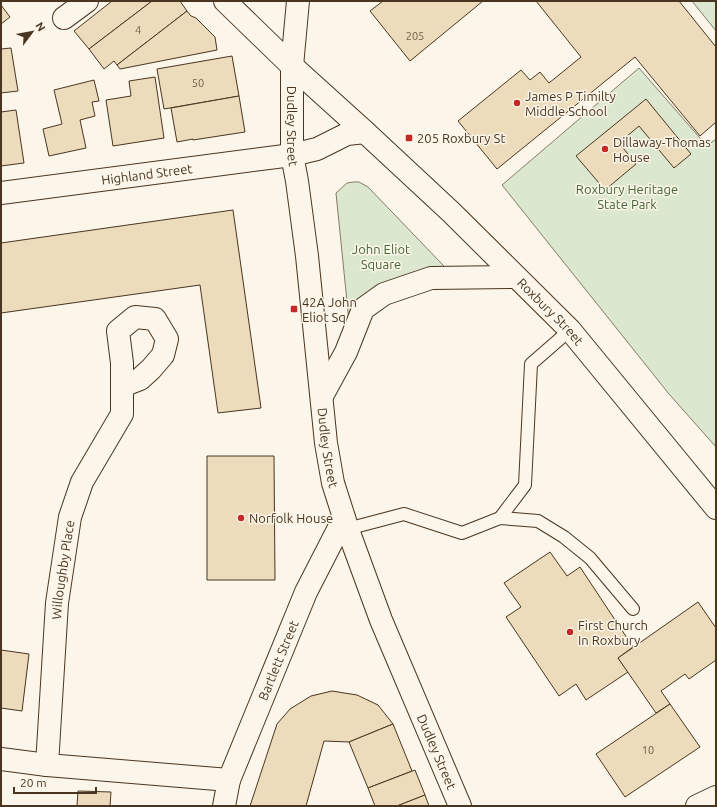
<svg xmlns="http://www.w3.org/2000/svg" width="717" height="807" font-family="Ubuntu,sans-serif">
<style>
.green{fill:#dce7d0;stroke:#887966}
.building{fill:#ecdcbc;stroke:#4a3520}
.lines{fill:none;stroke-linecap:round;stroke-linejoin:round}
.lane-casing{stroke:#4a3520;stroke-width:14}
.street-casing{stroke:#4a3520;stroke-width:24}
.secondary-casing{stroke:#4a3520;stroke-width:24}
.lane{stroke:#fbf6e9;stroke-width:12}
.street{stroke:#fbf6e9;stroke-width:22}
.secondary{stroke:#fbf6e9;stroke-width:22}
.poi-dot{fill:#c62828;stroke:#fbf6e9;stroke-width:1.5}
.labels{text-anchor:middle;stroke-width:3;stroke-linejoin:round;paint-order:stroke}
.number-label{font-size:11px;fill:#725f47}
.poi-label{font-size:13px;fill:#4a3520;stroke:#fbf6e9;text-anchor:start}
.street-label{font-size:13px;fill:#4a3520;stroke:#fbf6e9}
.park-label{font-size:13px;fill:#436837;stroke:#fbf6e9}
</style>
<rect width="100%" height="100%" fill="#fbf6e9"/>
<!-- green -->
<g class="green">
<path d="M692,1h24v30z"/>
<path d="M639,68l68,78 9,-7v308l-47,-53 -167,-209z"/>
<path d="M353,182h6l9,5 98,102 -15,-4 -51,5 -33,24 -14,47 -17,-168 11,-10z"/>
</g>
<!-- building -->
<g class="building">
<path d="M112,1h40l-63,48 -15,-18z"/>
<path d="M152,1h28l7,10 -70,54 -3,-4 -10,8 -15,-20z"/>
<path d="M383,1h100l-73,60 -40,-50z"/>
<path d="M536,1h143l37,46v75l-16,14 -65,-79 -138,112 -39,-48 63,-51 9,10 10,-8 9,11 32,-26z"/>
<path d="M1,5l9,12 -9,7z"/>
<path d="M187,11l4,5 5,2 19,19 2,13 -97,19 -3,-4z"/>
<path d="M11,48l7,43 -17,2v-44z"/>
<path d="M232,56l7,40 -75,13 -7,-40z"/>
<path d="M155,77l9,61 -51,8 -7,-46 25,-4 -2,-15z"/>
<path d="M94,80l5,21 -7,1 3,14 -15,4 6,28 -37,8 -6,-27 19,-5 -8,-34z"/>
<path d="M239,96l6,36 -52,8v-1l-16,3 -6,-34z"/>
<path d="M646,99l45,55 -17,14 -35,-42 -20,17 17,21 -31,26 -29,-34z"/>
<path d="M16,110l8,53 -23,3v-54z"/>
<path d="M233,210l28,198 -43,5 -18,-128 -199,28v-70z"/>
<path d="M207,456h67l1,124h-68z"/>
<path d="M550,552l17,24 13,-9 53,80 -15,11 10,14 -42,28 -10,-16 -17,12 -53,-79 15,-10 -17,-24z"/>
<path d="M698,602l18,26v32l-27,19 -4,-5 -24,17 9,13 -14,9 -38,-55z"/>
<path d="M1,650l28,4 -7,57 -21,-3z"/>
<path d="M332,691l25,4 21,10 15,19 -44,18 -25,-1 -18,65h-56l27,-82 13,-15 21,-13z"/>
<path d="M670,704l30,43 -75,50 -29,-43z"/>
<path d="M393,724l19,47 -44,17 -19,-46z"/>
<path d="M415,770l10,25 -28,11h-22l-7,-18z"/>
<path d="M78,791l33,1 -1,14h-33z"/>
<path d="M425,795l4,11h-32z"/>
</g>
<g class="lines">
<defs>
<g id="lane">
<path d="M500,518l25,-33 6,-121 39,-34"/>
<path d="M347,529l57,-15 58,19 38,-15 38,3 26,16 26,21 43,51"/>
</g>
<g id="street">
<path d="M64,18l23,-17"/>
<path d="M292,66l6,-65"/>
<path id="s1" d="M1,193l291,-38"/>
<path d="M322,396l24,-44 17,-43 21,-15 47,-16 85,-1"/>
<path d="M1,759l46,6 182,15"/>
<path id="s2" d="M47,765l10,-162 13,-86 12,-35 40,-68v-51l-4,-32 17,-14 20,2 12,20 -4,16 -12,14 -11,10 -18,7"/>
<path id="s3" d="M224,806l5,-26 77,-188 38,-74"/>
<path d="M697,806l19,-9"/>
</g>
<g id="secondary">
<path id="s4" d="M225,1l67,65 73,66 86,80 119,118 146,178"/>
<path id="s5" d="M292,66v89l5,26 10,75 19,187 7,40 15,47 33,90 79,186"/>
<path d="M292,155l25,-6 30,-15 18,-2"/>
</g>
</defs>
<!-- lane casing -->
<use href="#lane" class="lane-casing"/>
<!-- street casing -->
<use href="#street" class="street-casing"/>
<!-- secondary casing -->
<use href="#secondary" class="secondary-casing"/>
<!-- lane -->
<use href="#lane" class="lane"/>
<!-- street -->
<use href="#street" class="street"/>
<!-- secondary -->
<use href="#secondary" class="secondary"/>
</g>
<!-- markers -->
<g class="poi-dot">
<circle cx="517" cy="103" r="4"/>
<rect x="405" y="134" width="8" height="8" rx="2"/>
<circle cx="605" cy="149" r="4"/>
<rect x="290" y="305" width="8" height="8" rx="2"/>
<circle cx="241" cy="518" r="4"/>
<circle cx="570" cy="632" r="4"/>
</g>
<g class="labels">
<!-- number labels -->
<g class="number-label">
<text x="138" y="34">4</text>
<text x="415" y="40">205</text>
<text x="198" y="87">50</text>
<text x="648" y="754">10</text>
</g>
<!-- poi labels -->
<g class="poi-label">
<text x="525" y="101">James P Timilty<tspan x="525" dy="15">Middle School</tspan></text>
<text x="417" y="143">205 Roxbury St</text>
<text x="613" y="147">Dillaway-Thomas<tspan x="613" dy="15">House</tspan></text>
<text x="302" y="307">42A John<tspan x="302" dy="15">Eliot Sq</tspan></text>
<text x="249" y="523">Norfolk House</text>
<text x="578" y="630">First Church<tspan x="578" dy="15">In Roxbury</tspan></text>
</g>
<!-- street labels -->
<g class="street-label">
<text dy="5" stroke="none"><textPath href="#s5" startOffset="60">Dudley Street</textPath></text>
<text dy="5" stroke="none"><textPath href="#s1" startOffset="147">Highland Street</textPath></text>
<text dy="5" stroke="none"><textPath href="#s4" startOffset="450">Roxbury Street</textPath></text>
<text dy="5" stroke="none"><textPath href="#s5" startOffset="384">Dudley Street</textPath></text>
<text dy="5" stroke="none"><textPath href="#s2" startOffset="196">Willoughby Place</textPath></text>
<text dy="5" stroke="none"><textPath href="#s3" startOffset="156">Bartlett Street</textPath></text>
<text dy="5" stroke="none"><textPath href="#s5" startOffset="708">Dudley Street</textPath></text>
</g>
<!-- park labels -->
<g class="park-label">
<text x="627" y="194">Roxbury Heritage<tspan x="627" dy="15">State Park</tspan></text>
<text x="381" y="254">John Eliot<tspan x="381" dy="15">Square</tspan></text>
</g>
</g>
<!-- border -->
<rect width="717" height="807" fill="none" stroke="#4a3520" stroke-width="4"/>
<!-- north arrow -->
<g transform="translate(32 32) rotate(58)" stroke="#fbf6e9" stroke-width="3" paint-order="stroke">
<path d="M0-3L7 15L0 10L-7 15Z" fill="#4a3520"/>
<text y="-6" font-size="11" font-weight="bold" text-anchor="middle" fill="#4a3520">N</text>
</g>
<!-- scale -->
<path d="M14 787v6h82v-6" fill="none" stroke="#4a3520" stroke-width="2"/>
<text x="20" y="787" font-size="12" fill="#4a3520" stroke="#fbf6e9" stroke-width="3" paint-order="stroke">20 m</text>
</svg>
